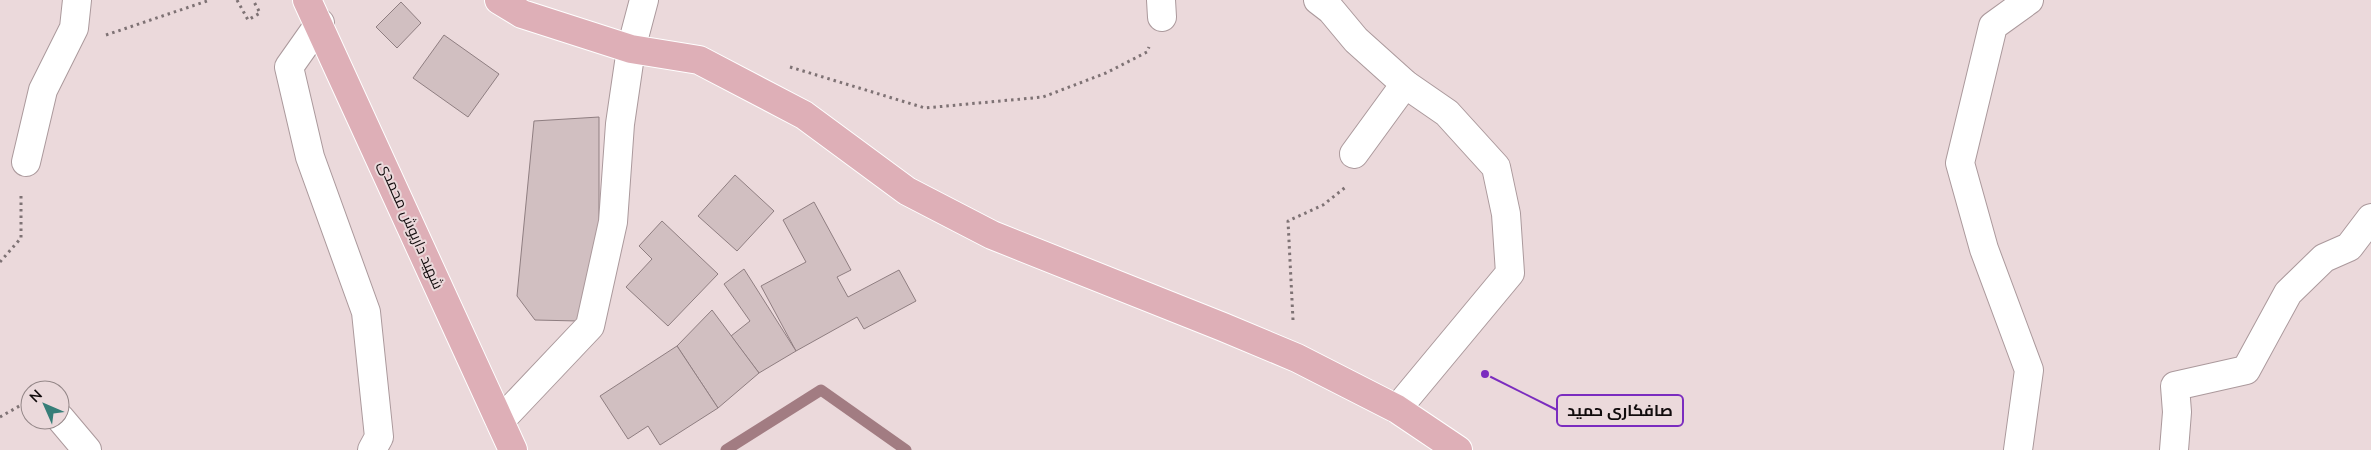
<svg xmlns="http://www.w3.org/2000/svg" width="2371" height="450" font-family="Lato,Cairo,sans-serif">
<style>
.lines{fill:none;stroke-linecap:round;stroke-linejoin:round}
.stream{stroke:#a27c82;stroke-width:11}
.building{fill:#d1bfc1;stroke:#8f7e81}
.minor-casing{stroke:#ab999c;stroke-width:30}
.major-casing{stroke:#fff;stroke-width:30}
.path{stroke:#7e7274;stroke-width:3;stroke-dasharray:2.5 4;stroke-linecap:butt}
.minor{stroke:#fff;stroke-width:28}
.major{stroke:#deafb7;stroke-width:28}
.labels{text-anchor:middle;stroke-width:4;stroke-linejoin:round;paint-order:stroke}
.street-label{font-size:15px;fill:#110b0c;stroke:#ebd9db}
.leader{fill:none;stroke:#7b2cbf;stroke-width:2}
.callout-dot{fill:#7b2cbf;stroke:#ebd9db;stroke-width:2}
.callout{fill:#ebd9db;stroke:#7b2cbf;stroke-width:2}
.callout-label{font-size:16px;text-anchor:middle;font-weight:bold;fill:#110b0c}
</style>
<rect width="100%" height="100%" fill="#ebd9db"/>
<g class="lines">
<!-- stream -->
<path class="stream" d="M726,450l95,-60 85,60"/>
</g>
<!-- building -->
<g class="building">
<path d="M401,2l20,21 -24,25 -21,-21z"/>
<path d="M444,35l55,39 -31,43 -55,-39z"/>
<path d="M599,117v115l-21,89 -43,-1 -18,-24 17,-175z"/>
<path d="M735,175l39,36 -37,40 -39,-35z"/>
<path d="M814,202l37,68 -14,7 11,20 51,-27 17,31 -52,28 -7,-12 -61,34 -35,-65 45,-24 -23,-42z"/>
<path d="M662,221l56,53 -50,52 -42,-39 26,-28 -13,-13z"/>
<path d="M744,269l52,82 -37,22 -28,-37 19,-15 -26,-37z"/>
<path d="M712,310l47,63 -41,35 -41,-62z"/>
<path d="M677,346l41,62 -58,37 -12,-19 -20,13 -28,-43z"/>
</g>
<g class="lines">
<defs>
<g id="minor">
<path d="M1161,0l1,17"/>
<path d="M1318,0l13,10 25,30 49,44 42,29 49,54 10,47 4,59 -113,136"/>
<path d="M320,23l-31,44 21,90 56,155 13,125 -7,13"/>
<path d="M1354,154l51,-70"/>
<path d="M26,162l17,-72 31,-62 3,-28"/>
<path d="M60,418l27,32"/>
<path d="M500,421l90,-95 23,-104 7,-98 11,-75 13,-49"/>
<path d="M2018,450l11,-80 -45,-121 -24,-86 33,-137 36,-26"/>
<path d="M2174,450l3,-38 -2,-26 71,-16 42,-77 36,-35 25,-11 22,-29"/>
</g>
<g id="major">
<path d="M307,0l206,450"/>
<path d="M499,0l23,14 109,35 68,11 105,55 103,76 85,44 231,92 74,31 100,51 61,41"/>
</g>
</defs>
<!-- minor casing -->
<use href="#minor" class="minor-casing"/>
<!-- major casing -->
<use href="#major" class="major-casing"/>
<!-- path -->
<g class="path">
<path d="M237,0l11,20 12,-7 -7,-13"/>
<path d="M106,35l104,-35"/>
<path d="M790,67l135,41 118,-11 63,-24 41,-21 2,-5"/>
<path d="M0,262l21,-24v-45"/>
<path d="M1293,320l-5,-99 35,-16 24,-19"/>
<path d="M0,417l30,-17"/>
</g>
<!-- minor -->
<use href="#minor" class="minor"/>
<!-- major -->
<use href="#major" class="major"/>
</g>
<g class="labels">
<!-- street labels -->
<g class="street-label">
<text transform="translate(411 225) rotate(66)" y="5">شهید داریوش محمدی</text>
</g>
</g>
<!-- callouts -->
<path class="leader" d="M1485 374L1557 410"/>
<circle class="callout-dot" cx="1485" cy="374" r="5"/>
<rect class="callout" x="1557" y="395" width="126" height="31" rx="5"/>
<g class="callout-label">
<text x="1620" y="416">صافکاری حمید</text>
</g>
<!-- north arrow -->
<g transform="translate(45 405) rotate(315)"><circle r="24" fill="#ebd9db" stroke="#948788"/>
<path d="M0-4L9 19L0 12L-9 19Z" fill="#367e78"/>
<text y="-8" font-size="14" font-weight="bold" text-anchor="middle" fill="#110b0c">N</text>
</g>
</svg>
